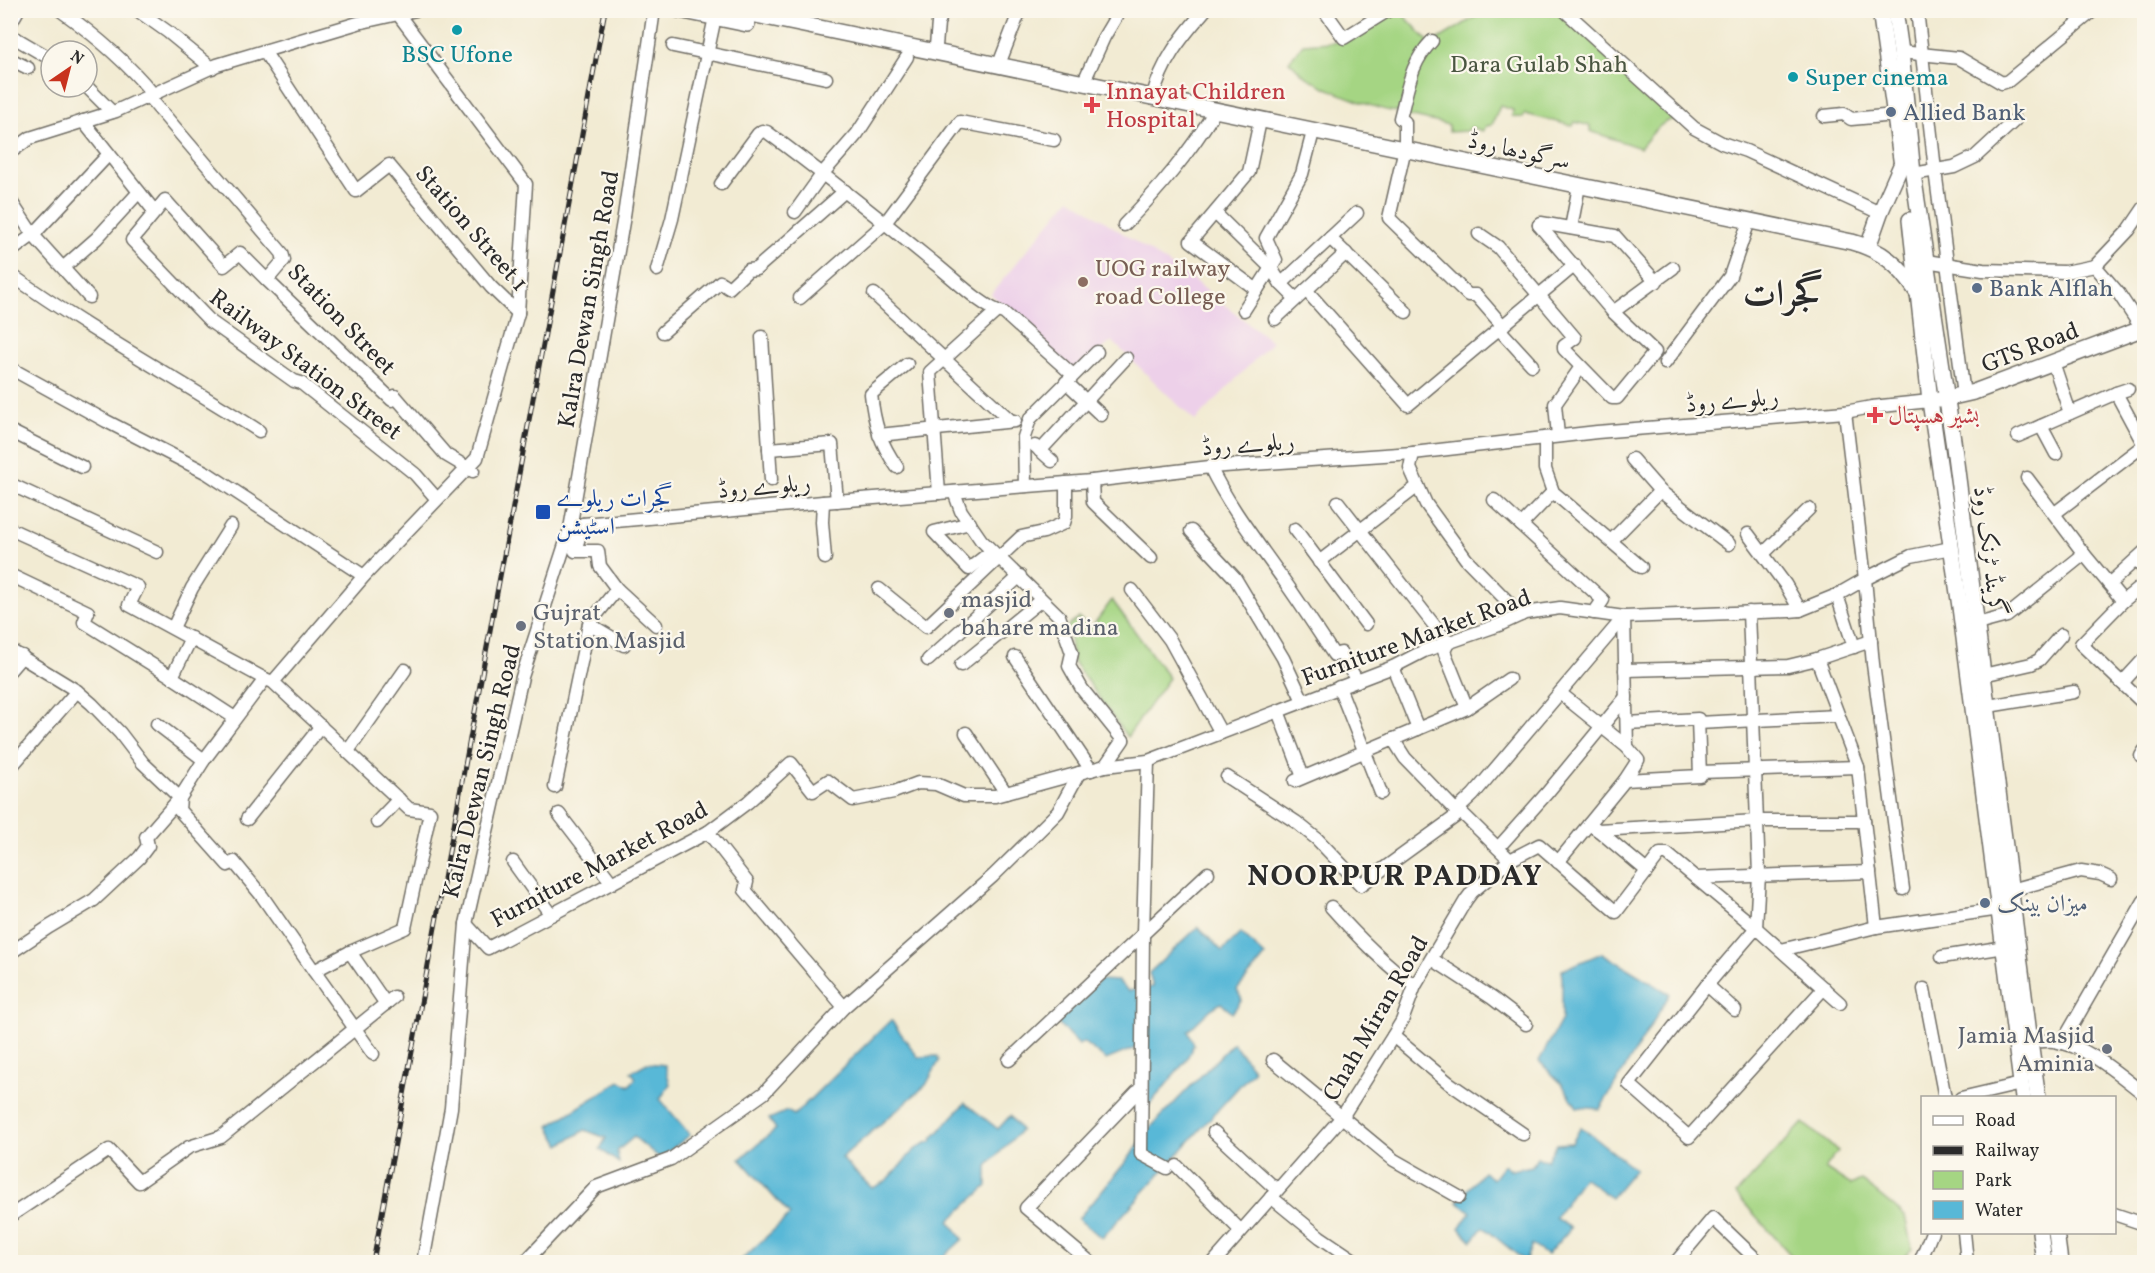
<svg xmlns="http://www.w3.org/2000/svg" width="2155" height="1273" font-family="Vollkorn,Amiri,serif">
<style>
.built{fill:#edd0e9}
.green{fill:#a5d583;stroke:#688057;stroke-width:1.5}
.water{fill:#58b8d7;stroke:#427281;stroke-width:1.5}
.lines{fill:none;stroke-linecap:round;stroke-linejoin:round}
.minor-casing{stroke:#716e66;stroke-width:15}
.major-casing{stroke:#716e66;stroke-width:18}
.minor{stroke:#fff;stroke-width:12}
.major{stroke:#fff;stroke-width:15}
.rail-casing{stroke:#2b2b2b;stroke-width:5}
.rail{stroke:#fbf7ec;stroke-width:3;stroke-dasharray:9;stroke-linecap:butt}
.culture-dot{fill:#0f9aa8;stroke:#fbf7ec;stroke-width:2}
.health-dot{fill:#e0444e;stroke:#fbf7ec;stroke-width:2}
.service-dot{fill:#5c6f8a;stroke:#fbf7ec;stroke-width:2}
.education-dot{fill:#8d6e63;stroke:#fbf7ec;stroke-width:2}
.transit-dot{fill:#1a4fb4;stroke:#fbf7ec;stroke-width:2}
.worship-dot{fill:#6b7280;stroke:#fbf7ec;stroke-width:2}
.labels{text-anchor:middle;stroke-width:4.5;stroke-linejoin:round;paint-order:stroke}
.culture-label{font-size:24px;fill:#0d838f;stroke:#fbf7ec}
.park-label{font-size:24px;fill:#4a5641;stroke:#fbf7ec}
.health-label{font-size:24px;fill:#be3a42;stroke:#fbf7ec;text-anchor:start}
.service-label{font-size:24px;fill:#4e5e75;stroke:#fbf7ec;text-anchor:start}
.street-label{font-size:24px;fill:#2b2b2b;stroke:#fbf7ec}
.education-label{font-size:24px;fill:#785e54;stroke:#fbf7ec;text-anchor:start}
.transit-label{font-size:24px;fill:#164399;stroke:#fbf7ec;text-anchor:start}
.worship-label{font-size:24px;fill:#5b616d;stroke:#fbf7ec;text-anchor:start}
.district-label{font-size:30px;font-weight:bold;letter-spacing:1.5px;fill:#2b2b2b;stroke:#fbf7ec}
.town-label{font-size:36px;font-weight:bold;fill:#2b2b2b;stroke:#fbf7ec}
</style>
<rect width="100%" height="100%" fill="#fbf7ec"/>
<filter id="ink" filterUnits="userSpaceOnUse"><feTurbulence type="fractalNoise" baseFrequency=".0167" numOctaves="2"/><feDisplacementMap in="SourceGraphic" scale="12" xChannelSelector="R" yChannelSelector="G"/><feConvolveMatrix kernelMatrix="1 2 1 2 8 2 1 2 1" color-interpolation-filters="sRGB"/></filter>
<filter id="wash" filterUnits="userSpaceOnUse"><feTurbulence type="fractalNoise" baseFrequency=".008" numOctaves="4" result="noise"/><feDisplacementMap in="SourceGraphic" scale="24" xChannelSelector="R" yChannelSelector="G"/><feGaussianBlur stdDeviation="1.35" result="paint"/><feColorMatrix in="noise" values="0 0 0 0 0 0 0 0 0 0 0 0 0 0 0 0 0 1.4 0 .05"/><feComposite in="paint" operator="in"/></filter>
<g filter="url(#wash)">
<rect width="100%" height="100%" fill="#f2ebd3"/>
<!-- built -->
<path class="built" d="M1070,198l106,71 2,-1 94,74 -77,79 -83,-80 -38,32 -83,-79z"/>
<!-- green -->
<g class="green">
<path d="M1559,10l121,109c-18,-2 -29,17 -40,29l-50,-17v-5l-15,-4 -2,4 -48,-12 -2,4 -11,-2 1,-6 -13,-4 -8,19 -6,1 -3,5 -12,-4 -4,4 -18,1v-7l-45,-10 12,-50 13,-20 56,-34z"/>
<path d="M1394,11h6l28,30 -29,71c-18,0 -77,-24 -92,-35 -7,-4 -12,-11 -18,-16l14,-17 40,-3z"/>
<path d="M1112,600l57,78 -42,59 -54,-76 -5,-36 11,-7 12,10z"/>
<path d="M1803,1123l35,28 -13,17 26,17 10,-5 44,36 7,33 -14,13h-78l-4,-3 -2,3h-17l-61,-68z"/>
</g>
<!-- water -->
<g class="water">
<path d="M1198,927l24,24 19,-18 24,23 -28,34 5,10 -10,13 -11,-10 -10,6 -23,22 6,13 -9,18 -40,48v-66l-39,16 -23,-18 -4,3 -24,-25 45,-40 18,1 10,10 25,-4 -4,-14z"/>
<path d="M1602,953l68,41 -70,115 -23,-2 -15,-23 -23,-23 23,-42v-49z"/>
<path d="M891,1020l27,37 19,-1 2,5 -13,24 -85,73 31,30c5,-2 12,-5 16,-9 13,-11 25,-35 43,-37l1,-3 33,-36 33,26 12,-13 11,14 -34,36v20l-38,35 14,18 -25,23h-199l51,-47 -50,-56 36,-30 -7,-10 18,-8 7,4z"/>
<path d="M1233,1043l21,27 -152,168 -24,-19 51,-61 22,-31z"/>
<path d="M647,1063l18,2 5,19 -10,15 30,36 -30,23 -26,-21 -17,14 2,12 -19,-14 6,-11 -21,-8 -25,15 -11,-19 71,-45 9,5 7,-8 -5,-6z"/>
<path d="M1581,1127l54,42 -24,29 -28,-21 -28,41 16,10 -24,27 -15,-10 -7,16 -42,-34 -11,14 -13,-13 12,-16 -14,-10 26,-30 10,7 11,-14 8,5 20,-4 5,-8 10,2 9,-16 16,-1z"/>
</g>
</g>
<g filter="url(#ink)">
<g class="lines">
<defs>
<g id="minor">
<path d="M60,10c35,25 66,51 93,84"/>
<path d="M137,10l31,22 44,36"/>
<path d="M428,10l21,3 12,-3"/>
<path d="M1324,10l20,28 45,-28"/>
<path d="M1564,10l130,118 28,15 24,8 134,62"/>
<path d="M1917,10l18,160 29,225"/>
<path d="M10,24l8,-14"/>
<path d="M10,35l41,24"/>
<path d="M1432,41c-22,22 -24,48 -32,77l5,4v26l-16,70 79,77h8l27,31"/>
<path d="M673,46l153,32"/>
<path d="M936,46l2,-23 6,-13"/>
<path d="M264,51l92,140 33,-26 102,122 27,26"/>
<path d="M1901,52l58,6 43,25 6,-2 86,-71"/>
<path d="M10,59l18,9"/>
<path d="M1001,59l19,-49"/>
<path d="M1085,79l19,-42 16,-27"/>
<path d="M87,87l25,25"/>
<path d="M148,96l134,157 2,7 -17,20 125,120 3,-4 51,59 27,16"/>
<path d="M1152,98c11,-38 27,-58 53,-88"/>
<path d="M1824,116l20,-2 7,5 44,-4"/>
<path d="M83,121l72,91"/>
<path d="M10,151l5,-2 15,-11 86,-27 101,-46 141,-42 58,-13"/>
<path d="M1913,174l41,-7 21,-10 40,-37"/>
<path d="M721,184l37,-50 4,-3 5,1c57,42 112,86 167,131 17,13 50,46 70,50l69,62"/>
<path d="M10,200l23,35 56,62"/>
<path d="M795,212l28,-39 34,-39 50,-77"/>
<path d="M1215,213l56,55 10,16 15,15"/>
<path d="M1124,225c36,-37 64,-70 91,-114"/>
<path d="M1539,225l2,-2 74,13 41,46"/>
<path d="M1571,228l8,-42"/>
<path d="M1479,234l19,13 77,91 -11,8v3l48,49h5l38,-46 -42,-40 -74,-87"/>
<path d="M1330,238l76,74"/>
<path d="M10,252l23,-17 76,-81"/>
<path d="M1926,261l57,9 82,2 30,-6 34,-36 15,-22"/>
<path d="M2095,266l24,28 23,35"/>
<path d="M64,267l33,-29 42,-46"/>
<path d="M657,270l15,-51 43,-202"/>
<path d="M10,274c80,57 166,104 249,157"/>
<path d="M267,280l-27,-27 -16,13 -59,-66 -33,40 79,82 83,59 7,2 114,91 22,25"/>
<path d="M1281,284l76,-71"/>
<path d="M1257,290l-66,-49 58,-69 11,-51"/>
<path d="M1306,290l102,115 167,-140"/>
<path d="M874,294l137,127"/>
<path d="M800,298l85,-75 75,-101 94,18"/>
<path d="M1244,310l32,-50 -10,-22 36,-64 11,-42"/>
<path d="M1613,312l60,-44"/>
<path d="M1275,319l71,-66"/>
<path d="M1499,329l33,36"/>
<path d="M663,332l55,-48 2,-2 9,6 19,-18 8,-1 89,-78"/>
<path d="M762,337l9,143"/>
<path d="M2053,362l17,51"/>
<path d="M1665,363l65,-87 19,-55"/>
<path d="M10,368l96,53 101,52 157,103"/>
<path d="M1066,382l35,33"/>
<path d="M2116,393l12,-4"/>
<path d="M2041,426l15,28"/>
<path d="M10,431l72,36"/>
<path d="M879,435l136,-14"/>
<path d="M1558,436l-3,-32 26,-37"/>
<path d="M2018,436l98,-43 28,52"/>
<path d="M1545,438v31l8,23 88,75"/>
<path d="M1035,446l17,15"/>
<path d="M769,449l63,-5 5,57"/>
<path d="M1040,451l86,-93"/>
<path d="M1413,453l-3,15 16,36 40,55 55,56"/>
<path d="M1632,459l28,32 69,53"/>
<path d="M897,467c-17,-24 -23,-44 -26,-73l36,-30"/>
<path d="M1210,467c21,43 48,76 75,115 17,24 33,49 49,73l7,-2 16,28"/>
<path d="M2027,478l57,76 39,47"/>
<path d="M1092,481l1,21 58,56"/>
<path d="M10,484l147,68"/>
<path d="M1025,486l-1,-49 6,-18 67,-67"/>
<path d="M954,492l7,19 20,29 78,76 13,37 -3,13 13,23 41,51 -18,26"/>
<path d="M939,493l-9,-121 67,-61"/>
<path d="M1494,500l109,100 -9,13"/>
<path d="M823,502l-1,20 3,36"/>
<path d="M1338,502l110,141 -4,8 23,57"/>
<path d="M2055,513l89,-68"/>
<path d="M970,523l-36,9 35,37 23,-18"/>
<path d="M583,524l-8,27h23l2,15 17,23 39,36"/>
<path d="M1521,525l32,-33"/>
<path d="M10,529l128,58 -9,18 136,74"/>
<path d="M570,529l13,-5 240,-22 269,-21 118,-14 203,-14 184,-21 248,-20 27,-5 58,-6"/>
<path d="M1295,529l71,95"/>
<path d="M1191,531l44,47 48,80 20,43"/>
<path d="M1748,534l37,50 15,26"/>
<path d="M1611,541l49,-50"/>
<path d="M1763,554l46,-45"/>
<path d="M2136,560l8,9"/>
<path d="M1319,562l99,-76"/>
<path d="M10,575l78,37 -4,10 88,55"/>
<path d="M2109,584l35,-32"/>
<path d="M2144,584l-21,17 -42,43 63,60"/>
<path d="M879,589l47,38 95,-90 23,-5 20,-9 2,-7v-33"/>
<path d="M1132,590l38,50 51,93"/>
<path d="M1837,595l17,52"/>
<path d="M1749,612l10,263 -3,53 -49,57 -78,99 60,53 135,-149"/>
<path d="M1624,617l3,130"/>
<path d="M589,624l35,21"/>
<path d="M1977,624l30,-8 77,-62"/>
<path d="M173,628l19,-40 39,-62"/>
<path d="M191,638l-19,39 63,41"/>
<path d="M10,650l67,41 15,13 28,29 23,30 37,35 -34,39 2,9 -9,12 -45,42 -45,27 -39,26"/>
<path d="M1015,657l76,113"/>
<path d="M1817,659l54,-18"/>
<path d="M928,660l92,-84"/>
<path d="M961,665l80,-65"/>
<path d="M1393,667l25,62"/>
<path d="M10,670l12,-14"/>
<path d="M1625,670l163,-4 29,-7 41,108 18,160"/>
<path d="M1983,675l48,-11 8,-4 22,-25"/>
<path d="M273,682l136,127 21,3 -25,116 -55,24 -36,19 -52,-75 -28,-34 -6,3 -49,-55 1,-12 24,-38 61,-81 8,3 91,-106 113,-118 41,-145 8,-129 -128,-170"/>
<path d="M2122,683l22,-24"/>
<path d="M1339,687l42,106"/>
<path d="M1988,706l86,-14"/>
<path d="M1278,711l25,66"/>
<path d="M1698,723l140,-7"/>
<path d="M157,724l47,36"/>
<path d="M966,733l40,60"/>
<path d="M1393,739l12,19 54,56"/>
<path d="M348,751l57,-81"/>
<path d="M2141,756l3,-5"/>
<path d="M1148,761l-5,172 -2,221 26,14"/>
<path d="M10,768l67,-77"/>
<path d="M1700,772l158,-5"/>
<path d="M1227,777l69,45 21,17 44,46 98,-71 -1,-5 15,-14 151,-178"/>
<path d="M1625,780l75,-4 -2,-57 -71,4"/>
<path d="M1295,781l172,-73 42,-29"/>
<path d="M555,787l34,-163 28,-35"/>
<path d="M559,814l53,69"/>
<path d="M247,819l74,-93"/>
<path d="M377,822l22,-23"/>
<path d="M1589,824l9,6 159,-9h107"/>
<path d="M1598,830l49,41"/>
<path d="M708,832l39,50 -2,8 99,117"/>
<path d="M1498,848l49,-55 79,-96"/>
<path d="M1510,860l29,-15 77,67 44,-58h7l89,74 84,75"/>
<path d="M513,862l38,53"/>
<path d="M1558,862l67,-82 13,-20 -11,-13 -67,-54"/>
<path d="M1696,878l174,-6"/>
<path d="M1903,889l-30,-225 -8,-85 46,-23 40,-8"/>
<path d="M2011,890l70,-19 19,3 11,5"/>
<path d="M1331,907c26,29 52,56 84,79"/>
<path d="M466,924l22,24 220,-116 40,-30 43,-39 22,28 15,-10 25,19 41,-8 24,-9 18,1 28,12h31l110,-30 43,-5 245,-94 31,-16 75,-26 26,-12 35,-5 64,9 165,-6 11,-1 37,-15 28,-16 -20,-167"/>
<path d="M1781,950l95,-23 124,-18"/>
<path d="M350,952l36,52"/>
<path d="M1942,957l63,-10"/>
<path d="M1432,959l60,39 34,26"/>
<path d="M314,971l59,83"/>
<path d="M1707,985l28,25"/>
<path d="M1924,989l21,109"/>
<path d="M1393,1036l56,47 74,51"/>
<path d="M2030,1042c7,0 16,-2 24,-1 34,5 64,33 90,53"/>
<path d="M2062,1043l82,-142"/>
<path d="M1009,1060l199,-187"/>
<path d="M1273,1060l121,100 65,37"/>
<path d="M1961,1098l60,-14"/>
<path d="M1214,1132l63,58"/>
<path d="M1177,1166l64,65"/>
<path d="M1271,1197l49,40 37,25"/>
<path d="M2114,1214l30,10"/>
<path d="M10,1216l99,-66 30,32 50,-35 32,-10 173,-140"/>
<path d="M1964,1232l3,30"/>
<path d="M423,1262l28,-154 15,-184 56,-247 48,-148 54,-313 30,-206"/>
<path d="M525,1262l71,-75 75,-28 93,-66 80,-86 149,-131 53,-52 12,-12 21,-39"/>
<path d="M1090,1262l-64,-54 111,-116"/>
<path d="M1214,1262l128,-145 51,-81 9,-15 13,-35 51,-86 6,-8 38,-32 -52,-51"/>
<path d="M1676,1262l37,-44 46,44"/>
<path d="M1920,1262l12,-30"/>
</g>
<g id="major">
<path d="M679,10l68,14"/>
<path d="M732,10l1120,232c30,8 48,24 65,50"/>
<path d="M1880,10l22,156"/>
<path d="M1895,10l6,42 12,122 41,273 76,595 8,56"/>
<path d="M1910,220l20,181 30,206 63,491"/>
<path d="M1868,247l12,-34 22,-50"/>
<path d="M1939,400l35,-8 170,-64"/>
<path d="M2040,1232l4,30"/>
<path d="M2056,1232l4,30"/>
</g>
</defs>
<!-- minor casing -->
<use href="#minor" class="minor-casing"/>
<!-- major casing -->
<use href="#major" class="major-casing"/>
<!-- minor -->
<use href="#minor" class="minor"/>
<!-- major -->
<use href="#major" class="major"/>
<defs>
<path id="rail" d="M373,1262l232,-1252"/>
</defs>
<!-- rail casing -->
<use href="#rail" class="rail-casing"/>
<!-- rail -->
<use href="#rail" class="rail"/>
</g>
</g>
<!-- markers -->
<g class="culture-dot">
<circle cx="457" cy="30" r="6"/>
<circle cx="1793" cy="77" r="6"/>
</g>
<g class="health-dot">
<path d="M1089 96h6v6h6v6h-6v6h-6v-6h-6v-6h6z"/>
<path d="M1872 406h6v6h6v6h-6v6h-6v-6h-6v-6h6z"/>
</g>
<g class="service-dot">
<circle cx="1891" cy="112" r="6"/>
<circle cx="1977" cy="288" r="6"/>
<circle cx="1985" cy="903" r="6"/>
</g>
<circle class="education-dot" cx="1083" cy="282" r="6"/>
<rect class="transit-dot" x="535" y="504" width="16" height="16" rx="3"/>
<g class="worship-dot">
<circle cx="949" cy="613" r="6"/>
<circle cx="521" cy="626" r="6"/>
<circle cx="2107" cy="1049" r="6"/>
</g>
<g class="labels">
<!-- culture labels -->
<g class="culture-label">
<text x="457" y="62">BSC Ufone</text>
<text x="1805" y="85" text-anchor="start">Super cinema</text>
</g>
<!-- park labels -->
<g class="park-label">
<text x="1539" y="72">Dara Gulab Shah</text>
</g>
<!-- health labels -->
<g class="health-label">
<text x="1106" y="99">Innayat Children<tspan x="1106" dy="28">Hospital</tspan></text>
<text x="1888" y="423">بشیر ہسپتال</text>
</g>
<!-- service labels -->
<g class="service-label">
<text x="1903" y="120">Allied Bank</text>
<text x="1989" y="296">Bank Alflah</text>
<text x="1997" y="911">میزان بینک</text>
</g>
<!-- street labels -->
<g class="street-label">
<text transform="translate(1519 150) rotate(12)" y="8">سرگودھا روڈ</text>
<text transform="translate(472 228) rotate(49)" y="8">Station Street 1</text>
<text transform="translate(588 299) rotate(-80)" y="8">Kalra Dewan Singh Road</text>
<text transform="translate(342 319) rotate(46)" y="8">Station Street</text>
<text transform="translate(2030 347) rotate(-21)" y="8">GTS Road</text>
<text transform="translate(306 364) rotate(37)" y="8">Railway Station Street</text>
<text transform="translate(1732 400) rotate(-5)" y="8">ریلوے روڈ</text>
<text transform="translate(1248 444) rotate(-4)" y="8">ریلوے روڈ</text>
<text transform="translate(764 486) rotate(-5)" y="8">ریلوے روڈ</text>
<text transform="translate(1990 551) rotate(83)" y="8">گرینڈ ٹرنک روڈ</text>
<text transform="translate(1416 637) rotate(-20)" y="8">Furniture Market Road</text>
<text transform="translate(481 771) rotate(-76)" y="8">Kalra Dewan Singh Road</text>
<text transform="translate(599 864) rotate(-28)" y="8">Furniture Market Road</text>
<text transform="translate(1375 1018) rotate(-60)" y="8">Chah Miran Road</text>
</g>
<!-- education labels -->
<g class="education-label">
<text x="1095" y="276">UOG railway<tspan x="1095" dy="28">road College</tspan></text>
</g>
<!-- transit labels -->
<g class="transit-label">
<text x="556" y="506">گجرات ریلوے<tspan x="556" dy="28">اسٹیشن</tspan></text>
</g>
<!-- worship labels -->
<g class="worship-label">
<text x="961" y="607">masjid<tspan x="961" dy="28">bahare madina</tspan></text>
<text x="533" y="620">Gujrat<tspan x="533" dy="28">Station Masjid</tspan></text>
<text x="2095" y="1043" text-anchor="end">Jamia Masjid<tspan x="2095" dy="28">Aminia</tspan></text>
</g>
<!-- district labels -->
<g class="district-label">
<text x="1395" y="885">NOORPUR PADDAY</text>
</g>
<!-- town labels -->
<g class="town-label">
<text x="1783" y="305">گجرات</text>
</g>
</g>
<!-- margin -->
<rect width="2155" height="1273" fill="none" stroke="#fbf7ec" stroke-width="36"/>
<!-- legend -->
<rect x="1921" y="1096" width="195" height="138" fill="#fbf7ec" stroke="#a8a59f" stroke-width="1.5"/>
<rect x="1933" y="1116" width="30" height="9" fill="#ffffff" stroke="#a8a59f" stroke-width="1.5"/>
<text x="1975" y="1126" font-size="18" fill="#2b2b2b">Road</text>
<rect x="1933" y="1146" width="30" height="9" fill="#2b2b2b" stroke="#a8a59f" stroke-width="1.5"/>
<text x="1975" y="1156" font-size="18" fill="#2b2b2b">Railway</text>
<rect x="1933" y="1171" width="30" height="18" fill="#a5d583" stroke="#a8a59f" stroke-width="1.5"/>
<text x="1975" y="1186" font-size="18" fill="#2b2b2b">Park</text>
<rect x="1933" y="1201" width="30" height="18" fill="#58b8d7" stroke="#a8a59f" stroke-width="1.5"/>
<text x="1975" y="1216" font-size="18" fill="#2b2b2b">Water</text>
<!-- north arrow -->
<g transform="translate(69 69) rotate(35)"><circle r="28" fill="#fbf7ec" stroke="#a8a59f" stroke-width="1.5"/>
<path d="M0-4.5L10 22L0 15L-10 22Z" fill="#c8321e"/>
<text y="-9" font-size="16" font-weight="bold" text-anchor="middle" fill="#2b2b2b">N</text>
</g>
</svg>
